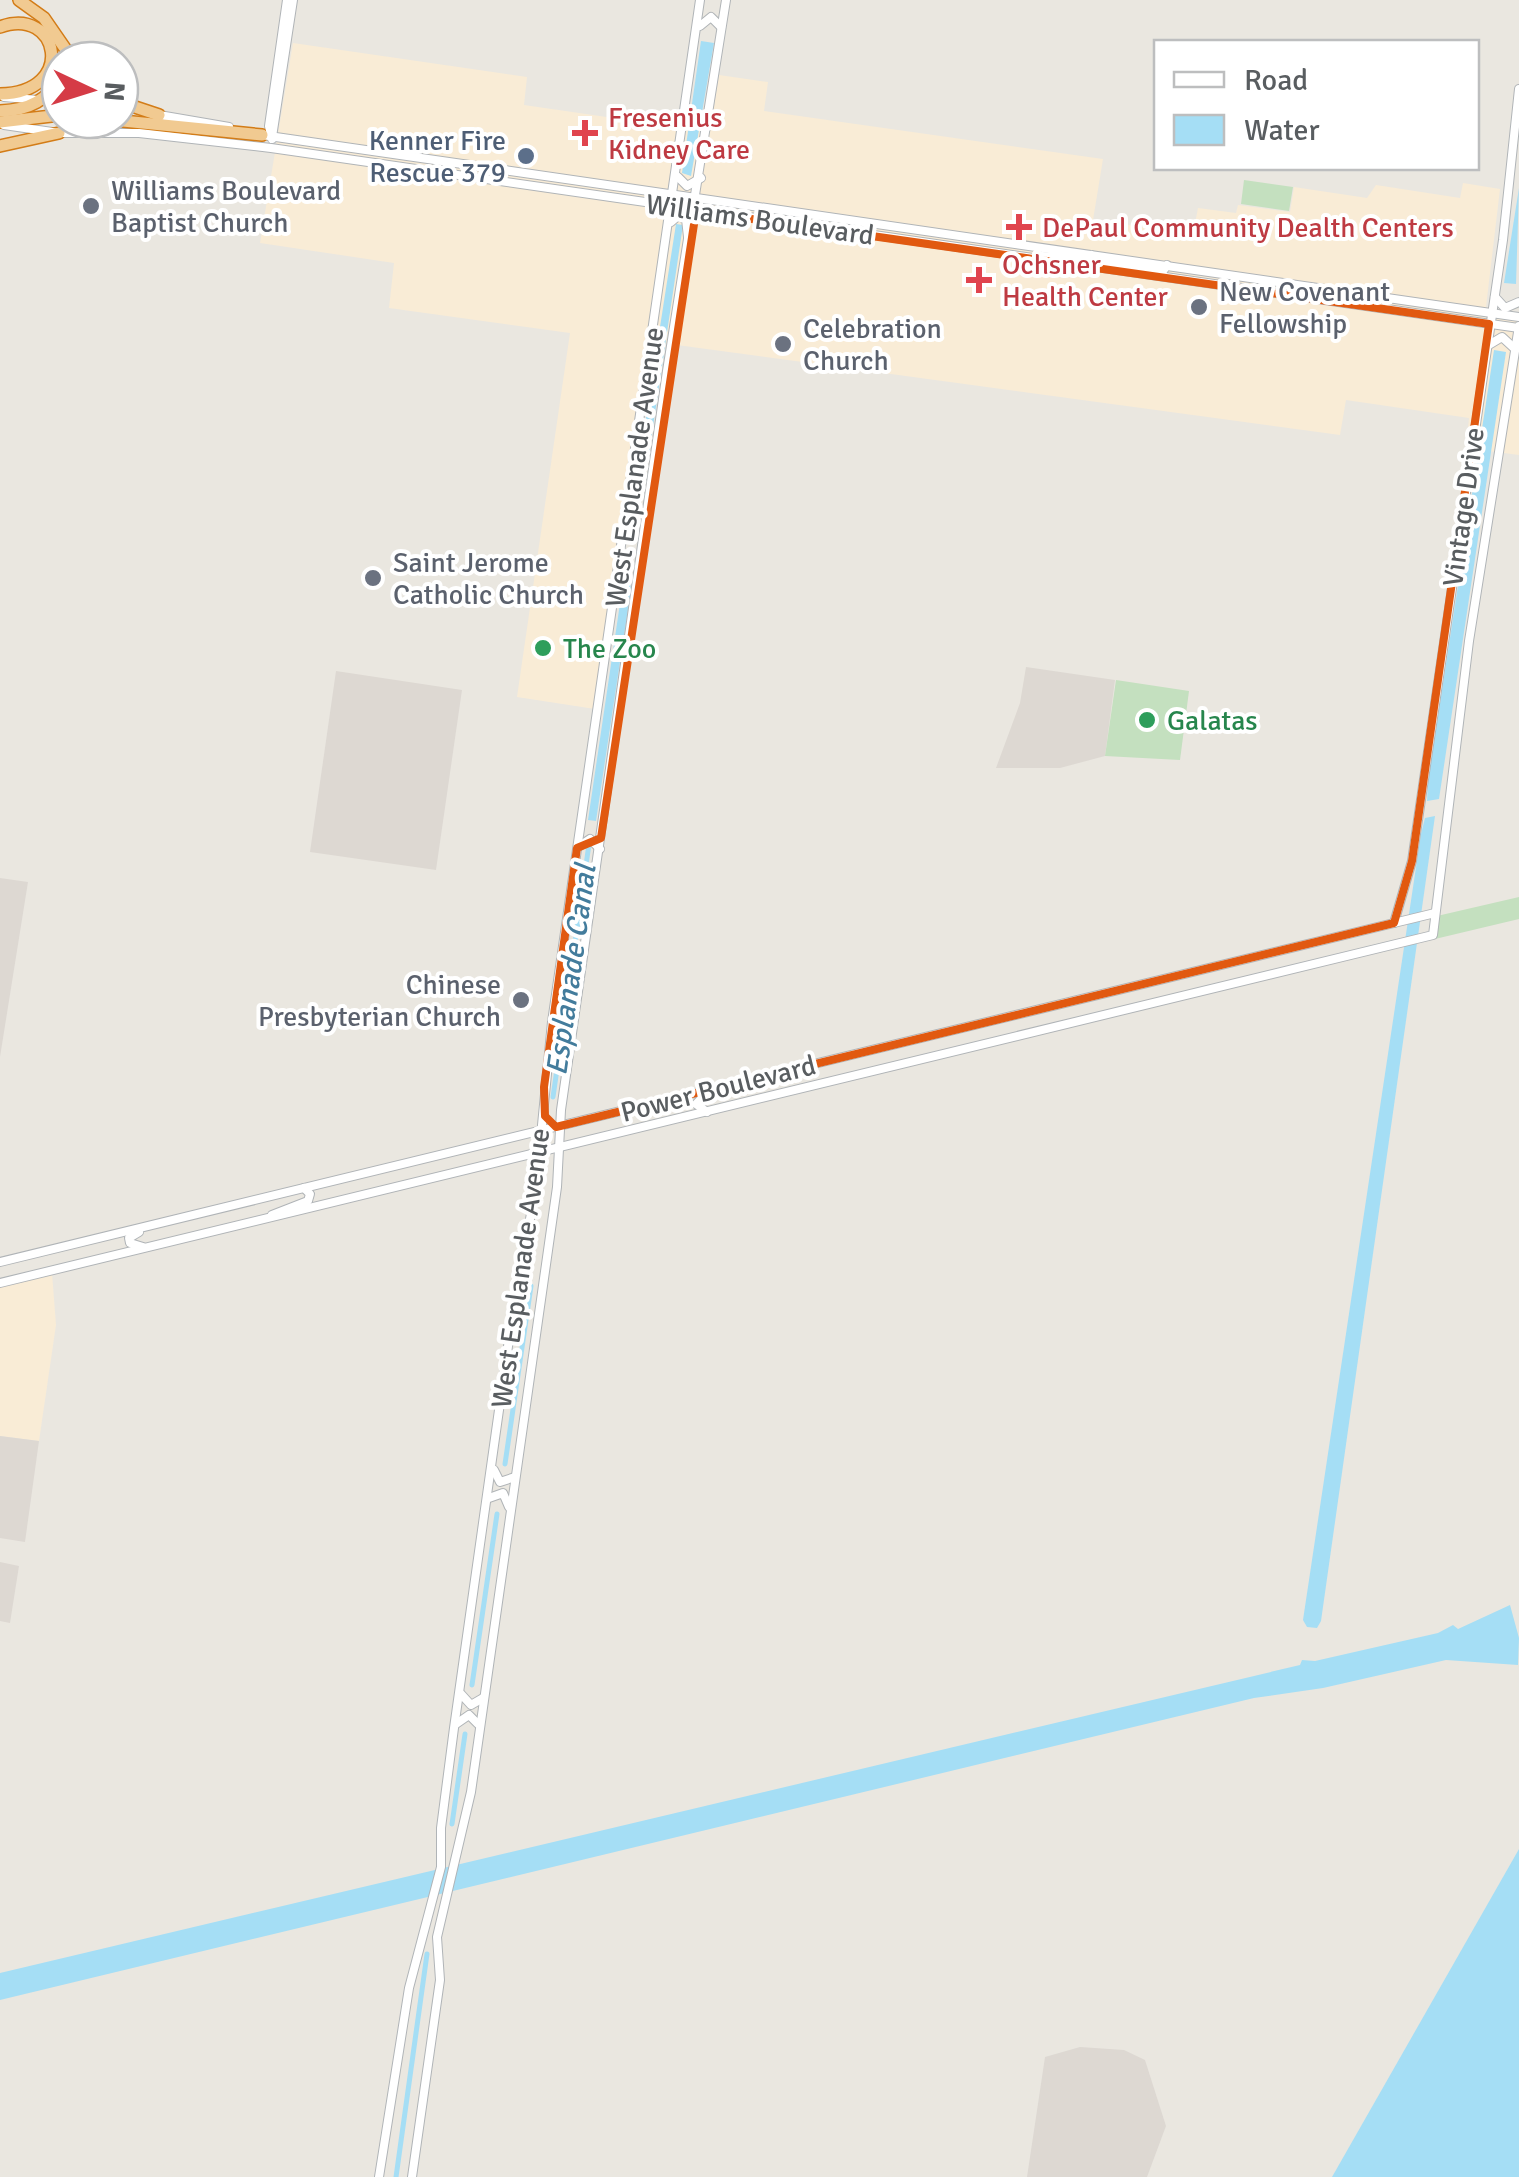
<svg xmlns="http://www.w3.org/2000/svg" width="1519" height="2177" font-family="Signika,sans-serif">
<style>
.commercial{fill:#f9ecd6}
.education{fill:#ddd8d2}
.green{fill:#c4e0bf}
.water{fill:#a5def5}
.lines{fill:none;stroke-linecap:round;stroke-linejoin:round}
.canal{stroke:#a5def5;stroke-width:5}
.secondary-casing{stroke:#b0b4b7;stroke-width:10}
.highway-casing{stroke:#d37c17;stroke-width:14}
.secondary{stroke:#fff;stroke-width:8}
.highway{stroke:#f1ca91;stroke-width:11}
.marked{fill:none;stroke:#e15910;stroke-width:8;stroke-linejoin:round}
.health-dot{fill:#e0444e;stroke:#fff;stroke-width:4}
.service-dot{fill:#5c6f8a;stroke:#fff;stroke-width:4}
.worship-dot{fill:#6b7280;stroke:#fff;stroke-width:4}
.leisure-dot{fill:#2e9e5b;stroke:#fff;stroke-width:4}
.labels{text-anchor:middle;stroke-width:8;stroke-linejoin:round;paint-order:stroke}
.health-label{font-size:28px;fill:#be3a42;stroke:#fff;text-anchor:start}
.service-label{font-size:28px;fill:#4e5e75;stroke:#fff;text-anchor:end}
.worship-label{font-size:28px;fill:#5b616d;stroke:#fff;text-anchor:start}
.street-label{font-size:28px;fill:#595d60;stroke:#fff}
.leisure-label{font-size:28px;fill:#27864d;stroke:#fff;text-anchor:start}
.water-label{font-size:30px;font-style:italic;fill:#437c9c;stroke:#fff}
</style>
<rect width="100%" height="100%" fill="#eae7e0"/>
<!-- commercial -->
<g class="commercial">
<path d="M293,43l234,34 -3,28 186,27 9,-57 49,7 -4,29 339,48 -10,61 100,14 5,-26 38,5 2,-8 52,7 4,-25 73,11 9,-13 84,13 3,-15 37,6 -14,118 33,6v142l-53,-7 3,-30 -123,-18 -6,35 -693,-94 -52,368 -78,-12 53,-364 -181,-25 5,-45 -134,-20z"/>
<path d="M52,1273l4,52 -17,116 -39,-5v-151z"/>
</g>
<!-- education -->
<g class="education">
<path d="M1026,667l89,13 -10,76 -45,12h-64l24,-65z"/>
<path d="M336,671l126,19 -26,180 -126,-18z"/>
<path d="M0,878l28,4 -28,175z"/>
<path d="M0,1436l39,5 -14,101 -25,-4z"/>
<path d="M0,1562l19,4 -9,57 -10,-2z"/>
<path d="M1080,2047l44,3 21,10 21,66 -19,51h-120l18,-120z"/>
</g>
<!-- green -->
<g class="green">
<path d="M1244,180l49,7 -4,24 -48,-7z"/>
<path d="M1116,680l73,11 -9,69 -75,-4z"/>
<path d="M1519,897v22l-84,20 2,-23z"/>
</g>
<!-- water -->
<g class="water">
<path d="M701,41l13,2 -23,133 -9,-3z"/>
<path d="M1519,188l-3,96 -12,-1z"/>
<path d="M676,224l7,1 -36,242 -8,-5z"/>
<path d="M1494,350l12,2 -67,447 -12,2 1,-19z"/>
<path d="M623,583l7,1 1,5 -35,232 -8,-1z"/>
<path d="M1435,816l-114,805 -4,7 -10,-1 -4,-7 118,-786 4,-16z"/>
<path d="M1510,1605l9,33 -1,27 -72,-5 -123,28 -69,10 -1254,302v-27l1300,-308 2,-5 13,1 123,-28 15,-8 5,4z"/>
<path d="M1519,1849v328h-187z"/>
</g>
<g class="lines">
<!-- canal -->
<g class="canal">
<path d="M553,1097l36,-253"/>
<path d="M505,1464l26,-178"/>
<path d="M472,1685l25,-171"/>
<path d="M452,1824l13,-90"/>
<path d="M396,2177l31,-223"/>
</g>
<defs>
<g id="secondary">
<path d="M700,26l11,-9 10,10"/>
<path d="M4,97l56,5"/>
<path d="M159,115l70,12"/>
<path d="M4,125l55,8h80l132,15 1248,180"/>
<path d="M262,135l1257,182"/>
<path d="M272,137l21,-137"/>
<path d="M272,139l-3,-13 18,-126"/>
<path d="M678,177l9,9 14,-8"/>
<path d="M671,222l7,-6 8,3 2,18"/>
<path d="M1042,256l43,3 6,-4"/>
<path d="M1090,266l7,-4 66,9 4,-6"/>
<path d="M1495,297l10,11 14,-6"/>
<path d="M1487,346l15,-9 12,11"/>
<path d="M578,847l12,-8 10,10"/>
<path d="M1394,923l18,-62 91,-621 16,-151"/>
<path d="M707,1093l-11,11 11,8"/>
<path d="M272,1215l36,-14 2,-7 -6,-6"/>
<path d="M139,1232l-10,6 1,5 13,4"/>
<path d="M0,1262l1435,-349"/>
<path d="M0,1283l1433,-348 36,-294 50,-315"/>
<path d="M494,1470l6,12 15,-5"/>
<path d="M489,1498l14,-5 6,14"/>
<path d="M461,1694l10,11 12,-7"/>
<path d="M456,1724l13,-9 9,9"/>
<path d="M379,2177l30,-189 32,-121v-39l13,-100 60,-424 22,-117 16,-165 148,-1022"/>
<path d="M412,2177l28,-197 -3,-43 34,-145 86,-605 4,-77 106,-739 59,-371"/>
</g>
<g id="highway">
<path d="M19,0l25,18 29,42"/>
<path d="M0,27c59,-22 78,66 0,67"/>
<path d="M120,102l39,13"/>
<path d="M0,111c28,-1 50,-10 60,-38"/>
<path d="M113,120l149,15"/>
<path d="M0,122l60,-7"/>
<path d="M0,146l59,-13"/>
</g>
</defs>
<!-- secondary casing -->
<use href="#secondary" class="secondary-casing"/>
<!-- highway casing -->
<use href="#highway" class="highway-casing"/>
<!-- secondary -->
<use href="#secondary" class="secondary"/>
<!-- highway -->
<use href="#highway" class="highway"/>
</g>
<!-- marked area -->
<path class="marked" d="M696,211l793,113 -77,537 -18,62 -838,204 -11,-11 -1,-29 33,-239 24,-10z"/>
<!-- markers -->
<g class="health-dot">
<path d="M580 118h10v10h10v10h-10v10h-10v-10h-10v-10h10z"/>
<path d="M1014 212h10v10h10v10h-10v10h-10v-10h-10v-10h10z"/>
<path d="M974 265h10v10h10v10h-10v10h-10v-10h-10v-10h10z"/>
</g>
<circle class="service-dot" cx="526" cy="156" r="10"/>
<g class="worship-dot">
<circle cx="91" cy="206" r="10"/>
<circle cx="1199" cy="307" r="10"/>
<circle cx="783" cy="344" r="10"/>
<circle cx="373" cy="578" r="10"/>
<circle cx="521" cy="1000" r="10"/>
</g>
<g class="leisure-dot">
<circle cx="543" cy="648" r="10"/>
<circle cx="1147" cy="720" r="10"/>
</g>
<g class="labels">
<!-- health labels -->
<g class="health-label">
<text x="608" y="127">Fresenius<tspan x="608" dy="32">Kidney Care</tspan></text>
<text x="1042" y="237">DePaul Community Dealth Centers</text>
<text x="1002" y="274">Ochsner<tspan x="1002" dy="32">Health Center</tspan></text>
</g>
<!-- service labels -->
<g class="service-label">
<text x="506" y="150">Kenner Fire<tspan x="506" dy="32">Rescue 379</tspan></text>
</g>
<!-- worship labels -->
<g class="worship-label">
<text x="111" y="200">Williams Boulevard<tspan x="111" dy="32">Baptist Church</tspan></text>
<text x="1219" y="301">New Covenant<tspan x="1219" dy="32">Fellowship</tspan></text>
<text x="803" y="338">Celebration<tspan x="803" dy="32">Church</tspan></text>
<text x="393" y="572">Saint Jerome<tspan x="393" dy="32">Catholic Church</tspan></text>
<text x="501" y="994" text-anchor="end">Chinese<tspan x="501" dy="32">Presbyterian Church</tspan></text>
</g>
<!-- street labels -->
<g class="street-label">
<text transform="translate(760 219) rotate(8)" y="10">Williams Boulevard</text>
<text transform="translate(634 467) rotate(-82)" y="10">West Esplanade Avenue</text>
<text transform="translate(1463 507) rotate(-82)" y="10">Vintage Drive</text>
<text transform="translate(718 1088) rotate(-14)" y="10">Power Boulevard</text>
<text transform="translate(520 1268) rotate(-82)" y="10">West Esplanade Avenue</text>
</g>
<!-- leisure labels -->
<g class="leisure-label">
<text x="563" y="658">The Zoo</text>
<text x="1167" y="730">Galatas</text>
</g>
<!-- water labels -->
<g class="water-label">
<text transform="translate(571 970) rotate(-82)" y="10">Esplanade Canal</text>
</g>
</g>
<!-- legend -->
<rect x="1154" y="40" width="325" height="130" fill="#ffffff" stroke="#bdbebf" stroke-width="2.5"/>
<rect x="1174" y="72" width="50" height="15" fill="#ffffff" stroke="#bdbebf" stroke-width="2.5"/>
<text x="1244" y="90" font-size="30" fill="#595d60">Road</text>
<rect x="1174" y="115" width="50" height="30" fill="#a5def5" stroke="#bdbebf" stroke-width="2.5"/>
<text x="1244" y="140" font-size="30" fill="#595d60">Water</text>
<!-- north arrow -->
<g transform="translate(90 90) rotate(94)"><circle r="48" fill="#ffffff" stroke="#bdbebf" stroke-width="2.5"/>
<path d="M0-8L18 38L0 25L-18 38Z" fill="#d53b46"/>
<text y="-15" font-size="28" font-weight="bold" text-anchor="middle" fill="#595d60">N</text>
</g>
</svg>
